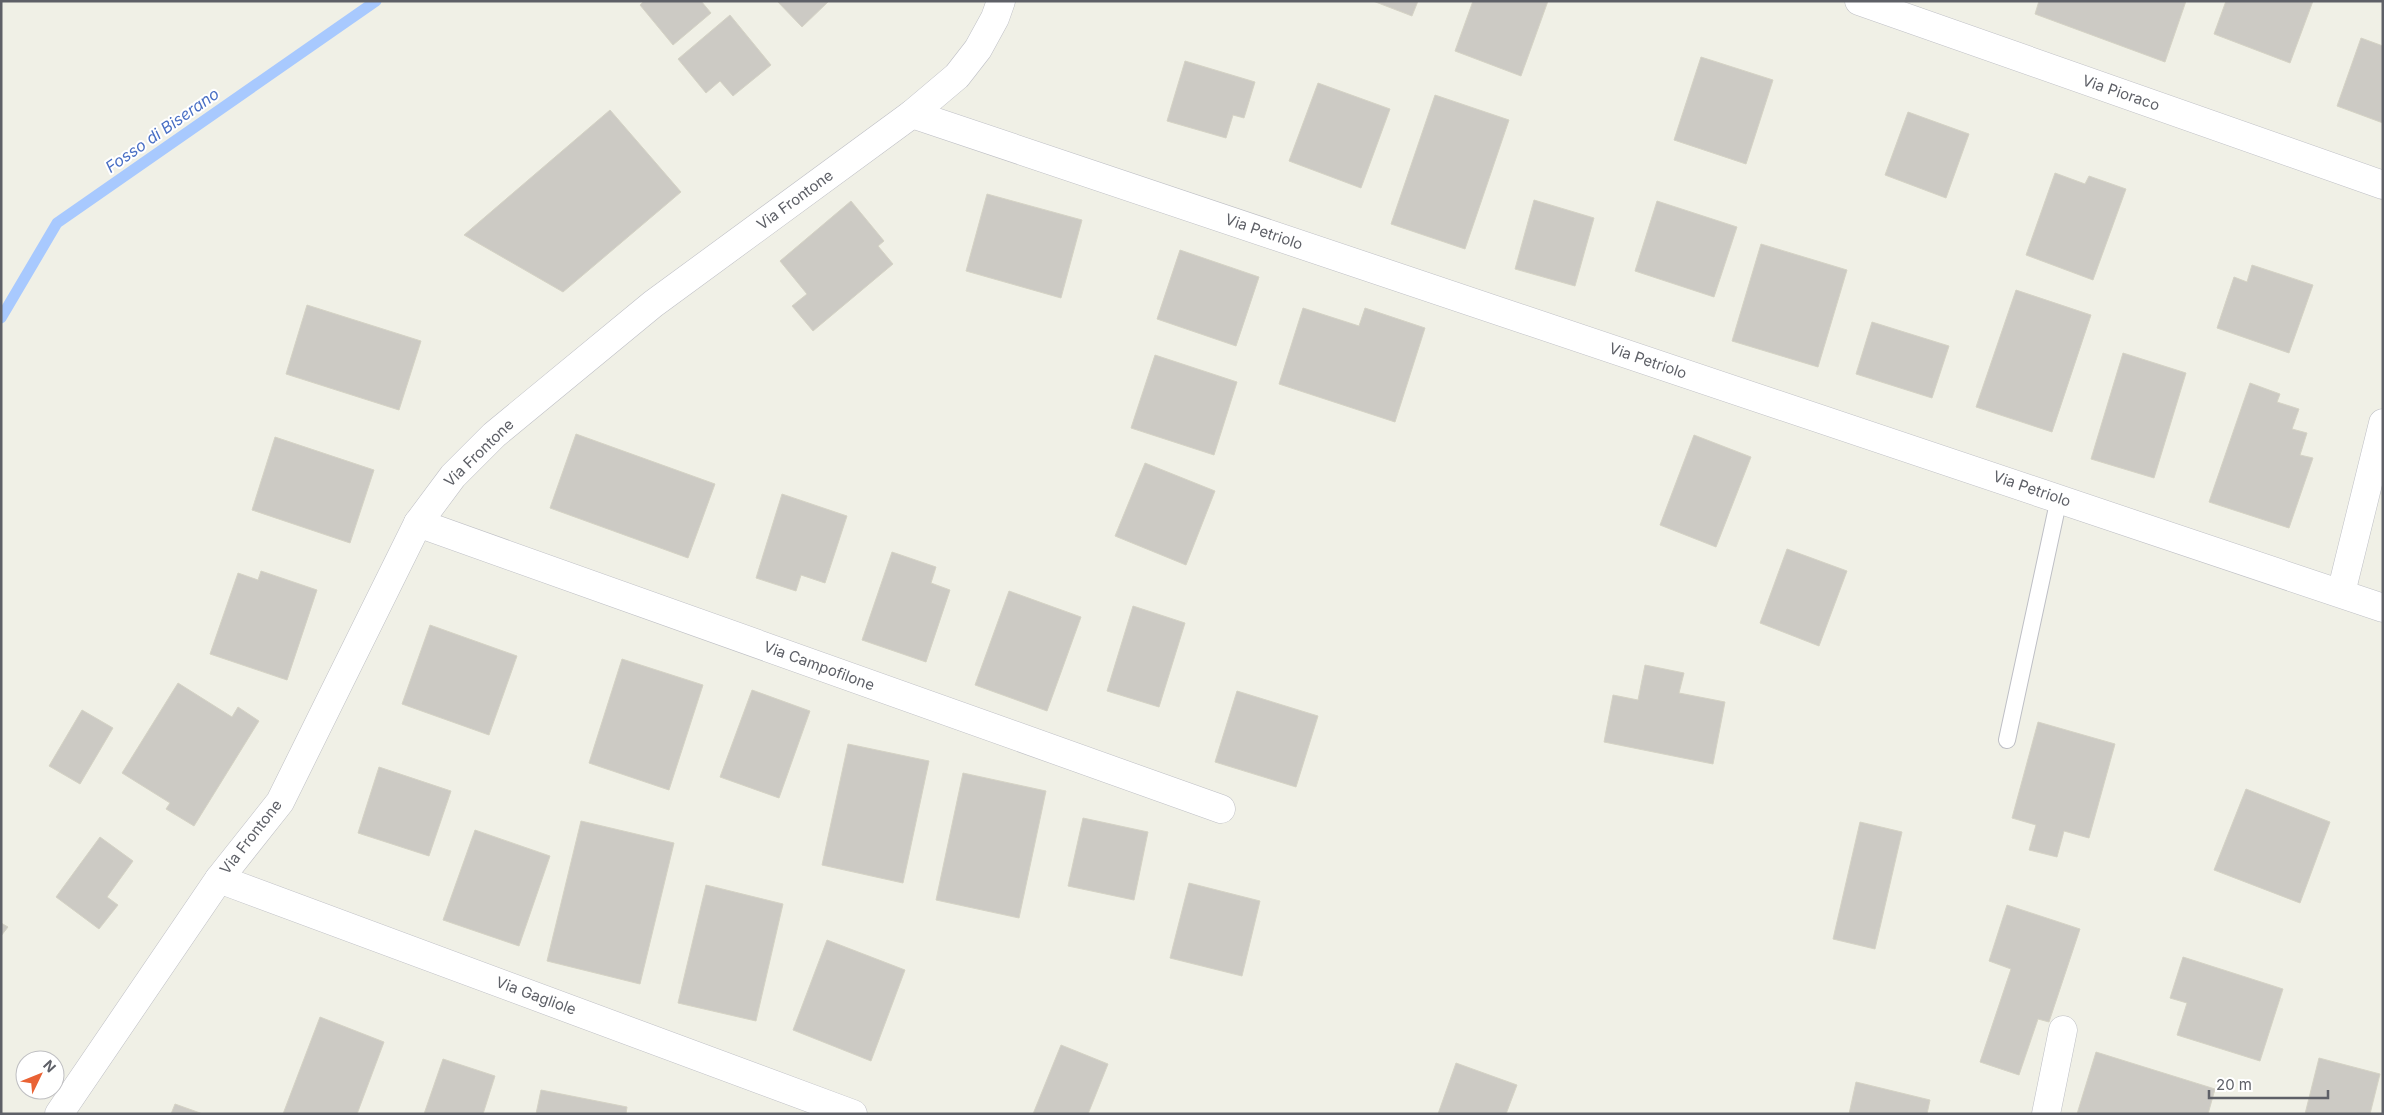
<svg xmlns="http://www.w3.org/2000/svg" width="2384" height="1115" font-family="Inter,sans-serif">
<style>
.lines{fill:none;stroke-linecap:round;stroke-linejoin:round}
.stream{stroke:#a8c9fe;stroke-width:11}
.building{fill:#cccac4;stroke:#d5d3c5}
.lane-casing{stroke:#bebfc5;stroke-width:18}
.street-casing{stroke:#bebfc5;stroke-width:29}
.lane{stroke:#fff;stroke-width:16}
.street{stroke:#fff;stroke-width:28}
.labels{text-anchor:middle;stroke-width:4;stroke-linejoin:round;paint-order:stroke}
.street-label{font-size:15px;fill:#5e6067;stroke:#fff}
.water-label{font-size:16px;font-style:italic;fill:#496fc4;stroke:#fff}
</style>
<rect width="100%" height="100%" fill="#f0f0e6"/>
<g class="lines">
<!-- stream -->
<path class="stream" d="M1,318l56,-95 319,-222"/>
</g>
<!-- building -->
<g class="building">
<path d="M644,1h57l10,12 -38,32 -33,-40z"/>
<path d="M777,1h52l-27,26z"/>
<path d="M1373,1h45l-6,15z"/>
<path d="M1473,1h75l-27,75 -66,-25z"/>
<path d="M2039,1h147l-21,61 -130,-48z"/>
<path d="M2226,1h87l-23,62 -76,-29z"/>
<path d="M730,15l41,50 -38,31 -13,-15 -14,12 -28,-34z"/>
<path d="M2361,38l22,8v77l-46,-17z"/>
<path d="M1701,57l72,23 -27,84 -72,-24z"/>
<path d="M1185,61l70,21 -11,36 -11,-3 -7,23 -59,-17z"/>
<path d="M1318,83l72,26 -29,79 -72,-27z"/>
<path d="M1435,95l74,25 -44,129 -74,-25z"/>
<path d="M610,110l71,82 -118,100 -99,-57z"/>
<path d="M1908,112l61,22 -23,64 -61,-23z"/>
<path d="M2055,173l30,11 4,-8 37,13 -33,91 -67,-25z"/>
<path d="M987,194l95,26 -21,78 -95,-27z"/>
<path d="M1534,200l60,18 -19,68 -60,-17z"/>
<path d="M851,201l33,40 -6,5 15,18 -80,67 -21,-25 15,-12 -27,-33z"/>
<path d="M1657,201l80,26 -23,70 -79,-26z"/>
<path d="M1761,244l86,26 -29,97 -86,-26z"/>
<path d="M1180,250l79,27 -23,69 -79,-27z"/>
<path d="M2252,265l61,20 -24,68 -72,-25 17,-51 13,5z"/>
<path d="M2016,290l75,25 -39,117 -76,-25z"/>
<path d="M307,305l114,36 -22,69 -113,-36z"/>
<path d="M1303,308l56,18 6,-18 60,20 -30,94 -116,-38z"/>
<path d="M1872,322l77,24 -17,52 -76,-24z"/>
<path d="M2123,353l63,20 -32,105 -63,-19z"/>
<path d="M1155,355l82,27 -23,73 -83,-27z"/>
<path d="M2250,383l30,11 -3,8 22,7 -7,20 15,4 -7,22 13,3 -24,70 -80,-26z"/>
<path d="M576,434l139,50 -27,74 -138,-50z"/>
<path d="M1694,435l57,22 -35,90 -56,-22z"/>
<path d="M275,437l99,33 -24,73 -98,-33z"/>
<path d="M1145,463l70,28 -29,74 -71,-29z"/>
<path d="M782,494l65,22 -22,67 -24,-8 -5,16 -40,-13z"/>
<path d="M1787,549l60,22 -28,75 -59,-23z"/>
<path d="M892,552l44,15 -5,16 19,7 -24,72 -64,-22z"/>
<path d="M261,571l56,19 -30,90 -77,-26 28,-81 20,7z"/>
<path d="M1009,591l72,26 -34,94 -72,-26z"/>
<path d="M1133,606l52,17 -26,84 -52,-16z"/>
<path d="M430,625l87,31 -28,79 -87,-31z"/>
<path d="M622,659l81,26 -34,105 -80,-27z"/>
<path d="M1645,665l39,8 -5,20 46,9 -12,62 -109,-22 9,-47 25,5z"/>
<path d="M178,683l54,34 6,-10 21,14 -65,105 -28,-17 4,-6 -48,-30z"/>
<path d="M752,690l58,21 -31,87 -59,-21z"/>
<path d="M1237,691l81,25 -22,71 -81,-25z"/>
<path d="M82,710l31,18 -33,56 -31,-18z"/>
<path d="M2038,722l77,22 -26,94 -25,-7 -7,26 -28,-7 7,-25 -24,-7z"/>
<path d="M848,744l81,17 -26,122 -81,-18z"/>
<path d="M379,767l72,24 -22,65 -71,-23z"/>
<path d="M963,773l83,18 -27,127 -83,-18z"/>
<path d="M2246,789l84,33 -30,81 -86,-33z"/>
<path d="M1083,818l65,14 -14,68 -66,-14z"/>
<path d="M581,821l93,22 -34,141 -93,-23z"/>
<path d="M1860,822l42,10 -27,117 -42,-10z"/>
<path d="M475,830l75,26 -31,90 -76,-26z"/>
<path d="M100,837l33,24 -26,36 11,8 -19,24 -43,-32z"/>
<path d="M1189,883l71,18 -18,75 -72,-18z"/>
<path d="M706,885l77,19 -27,117 -78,-18z"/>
<path d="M2007,905l73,24 -31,93 -11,-3 -19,56 -39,-13 31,-93 -22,-8z"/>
<path d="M1,923l7,4 -7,9z"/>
<path d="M827,940l78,30 -34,91 -78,-31z"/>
<path d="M2183,957l100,32 -23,72 -83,-26 10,-32 -17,-5z"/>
<path d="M320,1017l64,25 -27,72h-74z"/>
<path d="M1061,1045l47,19 -20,50h-55z"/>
<path d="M2096,1052l119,37 -7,25h-131z"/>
<path d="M2319,1058l61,16 -10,40h-65z"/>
<path d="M443,1059l52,17 -12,38h-59z"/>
<path d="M1456,1063l61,22 -11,29h-68z"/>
<path d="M1856,1082l74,18 -3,14h-78z"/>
<path d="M541,1090l86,17 -1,7h-90z"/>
<path d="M175,1104l28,10h-32z"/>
</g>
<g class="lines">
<defs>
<path id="lane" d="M2007,740l52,-242"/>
<g id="street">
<path d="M1859,1l524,184"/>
<path d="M912,114l1471,494"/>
<path d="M418,523l803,286"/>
<path d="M2341,593l42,-170"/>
<path d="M219,879l634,235"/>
<path d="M59,1114l160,-235 61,-77 138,-279 35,-47 41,-41 159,-131 259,-190 45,-38 21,-27 17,-31 6,-17"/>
<path d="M2046,1114l17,-84"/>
</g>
</defs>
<!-- lane casing -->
<use href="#lane" class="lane-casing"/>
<!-- street casing -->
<use href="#street" class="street-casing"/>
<!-- lane -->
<use href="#lane" class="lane"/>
<!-- street -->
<use href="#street" class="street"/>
</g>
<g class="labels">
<!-- street labels -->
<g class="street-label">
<text transform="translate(2121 93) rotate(19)" y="5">Via Pioraco</text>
<text transform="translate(795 200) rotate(-36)" y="5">Via Frontone</text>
<text transform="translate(1264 232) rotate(19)" y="5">Via Petriolo</text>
<text transform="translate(1648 361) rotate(19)" y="5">Via Petriolo</text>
<text transform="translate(479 453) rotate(-44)" y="5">Via Frontone</text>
<text transform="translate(2032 489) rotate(19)" y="5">Via Petriolo</text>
<text transform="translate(819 666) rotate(20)" y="5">Via Campofilone</text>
<text transform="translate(251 837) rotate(-52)" y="5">Via Frontone</text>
<text transform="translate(536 996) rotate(20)" y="5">Via Gagliole</text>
</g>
<!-- water labels -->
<g class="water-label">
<text transform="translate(162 130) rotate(-35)" y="6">Fosso di Biserano</text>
</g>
</g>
<!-- border -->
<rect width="2384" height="1115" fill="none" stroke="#5e6067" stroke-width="5"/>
<!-- north arrow -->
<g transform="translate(40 1075) rotate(47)"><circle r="24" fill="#ffffff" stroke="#bfbfc2"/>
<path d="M0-4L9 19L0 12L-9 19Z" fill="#e96234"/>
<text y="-8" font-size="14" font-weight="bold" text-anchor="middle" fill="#5e6067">N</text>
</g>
<!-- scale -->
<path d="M2209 1090v8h119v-8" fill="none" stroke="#5e6067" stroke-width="2.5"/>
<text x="2216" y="1090" font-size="15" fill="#5e6067" stroke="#ffffff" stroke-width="4" paint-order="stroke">20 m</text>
</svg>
